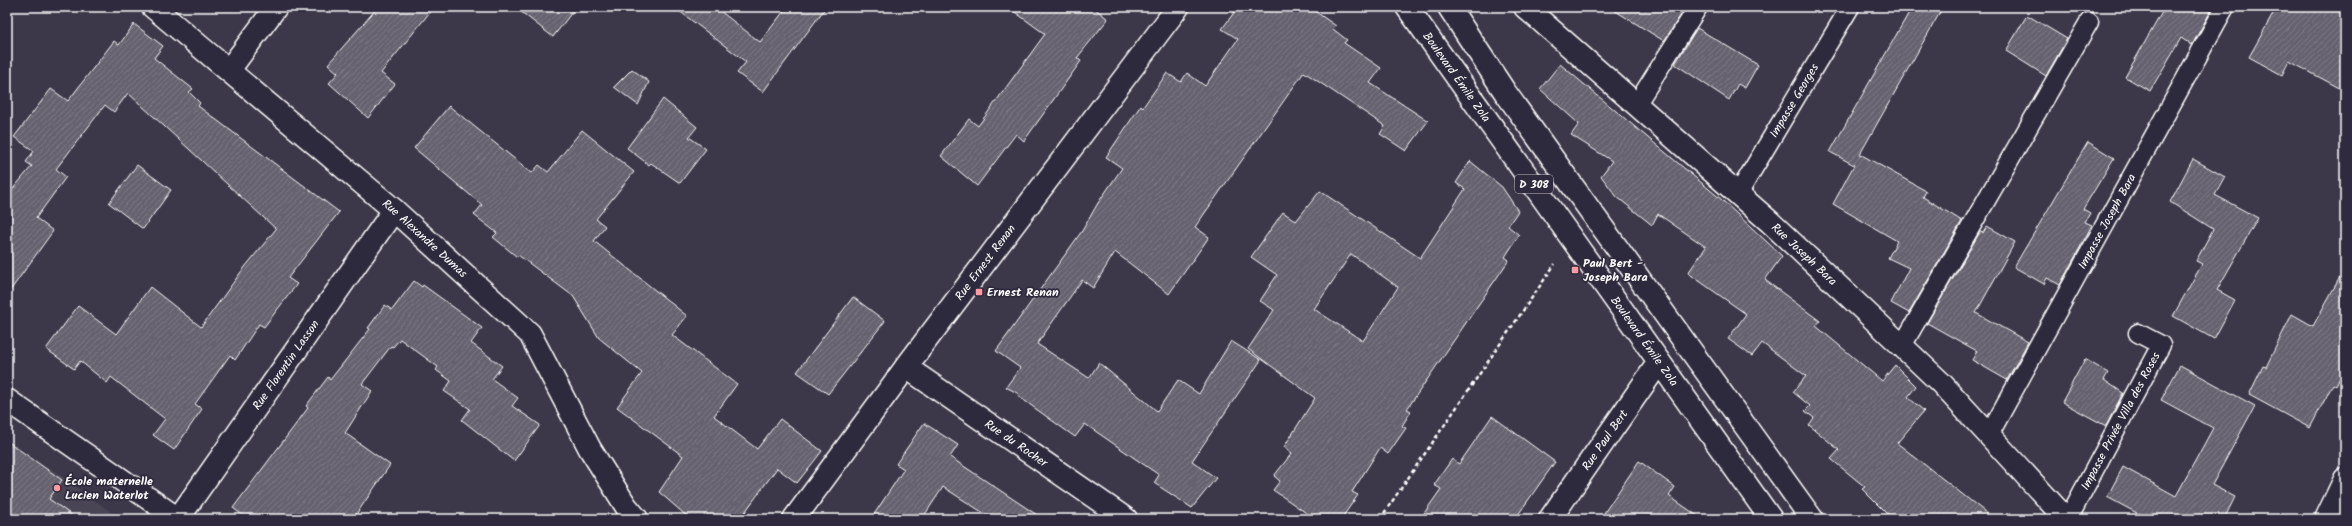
<svg xmlns="http://www.w3.org/2000/svg" width="2352" height="526" font-family="Kalam,sans-serif">
<style>
.built{fill:#494455}
.building{fill:url(#building-hatch);stroke:#fff;fill-rule:evenodd}
.lines{fill:none;stroke-linecap:round;stroke-linejoin:round}
.service-casing{stroke:#fff;stroke-width:21}
.minor-casing{stroke:#fff;stroke-width:25}
.primary-casing{stroke:#fff;stroke-width:25}
.path{stroke:#fff;stroke-width:2.5;stroke-dasharray:4 3;stroke-linecap:butt}
.service{stroke:#2f2a3d;stroke-width:18}
.minor{stroke:#2f2a3d;stroke-width:22}
.primary{stroke:#2f2a3d;stroke-width:22}
.poi-dot{fill:#ff9aa2;stroke:#2f2a3d;stroke-width:1.5}
.labels{text-anchor:middle;stroke-width:3.5;stroke-linejoin:round;paint-order:stroke}
.shield{fill:#2f2a3d;stroke:#c1bfc5;stroke-width:1}
.shield-label{font-size:11px;font-weight:bold;fill:#fff}
.street-label{font-size:12px;fill:#fff;stroke:#2f2a3d}
.poi-label{font-size:12px;font-weight:bold;fill:#fff;stroke:#2f2a3d;text-anchor:start}
</style>
<defs>
<pattern id="building-hatch" width="6" height="6" patternUnits="userSpaceOnUse"><rect width="6" height="6" fill="#666270"/><path d="M-1 1l2-2M0 6l6-6M5 7l2-2" fill="none" stroke="#7d7a85"/></pattern>
</defs>
<rect width="100%" height="100%" fill="#3c3749"/>
<filter id="ink" filterUnits="userSpaceOnUse"><feTurbulence type="fractalNoise" baseFrequency=".025" numOctaves="2"/><feDisplacementMap in="SourceGraphic" scale="8" xChannelSelector="R" yChannelSelector="G"/><feConvolveMatrix kernelMatrix="1 2 1 2 8 2 1 2 1" color-interpolation-filters="sRGB"/></filter>
<g filter="url(#ink)">
<!-- built -->
<path class="built" d="M50,468l71,51h-109z"/>
<!-- building -->
<g class="building">
<path d="M378,7h56l-53,66 14,11 -27,34 -39,-35 9,-10 -10,-9z"/>
<path d="M515,7h61l-23,30z"/>
<path d="M674,7h41l45,35 27,-35h39l-63,85 -26,-19 9,-11z"/>
<path d="M1008,7h85l15,12 -31,39 4,3 -57,80 -8,-7 -39,52 -36,-30 28,-37 9,7 67,-92z"/>
<path d="M1238,7h71l27,19 -3,3 14,11 -3,3 37,25 -11,15 58,38 -22,30 -26,-17 5,-8 -81,-54 -109,155 14,10 -40,57 -54,-42 -22,36 -11,-8 -45,64 52,34 10,-15 58,48 21,-31 21,14 32,-53 30,19 -69,101 24,17 -24,30 -38,-25 5,-8 -74,-51 -10,13 -57,-41 1,-2 -13,-7 14,-19 -24,-17 86,-120 16,-28 24,-35 -16,-11 35,-52 2,2 24,-34 14,9 6,-9 18,13 33,-47 -16,-10z"/>
<path d="M1609,7h77l-22,34z"/>
<path d="M1912,7h31l-83,147 66,37 -3,6 39,24 -53,92 -18,-10 18,-35 -21,-10 9,-17 -64,-37 21,-39 -24,-13z"/>
<path d="M2165,7h48l-21,38 -11,-7 -31,53 -25,-14z"/>
<path d="M2277,7h68v84l-56,-30 -7,14 -33,-18z"/>
<path d="M2027,15l40,24 -21,37 -40,-25z"/>
<path d="M134,24l29,22 -9,12 39,31 -4,3 11,11 -2,3 141,106 -51,66 9,6 -33,43 -5,-3 -24,36 -5,-5 -35,49 7,5 -28,41 -21,-15 12,-16 -54,-42 -4,6 -27,-22 -6,8 -28,-20 32,-43 38,28 34,-47 51,40 40,-55 35,-43 -148,-136 -14,19 -9,-7 -49,64 10,8 -30,41 17,13 -46,64v-99l25,-30 -6,-4 8,-11 -20,-14 37,-48 17,12 46,-60 5,4z"/>
<path d="M1697,28l61,37 -13,23 -7,-4 -9,16 -54,-36z"/>
<path d="M1560,64l162,136 60,56 -17,24 55,41 -4,5 66,55 13,-16 21,21 -8,11 16,14 -27,32 97,76h-97l-11,-6 -24,-24 3,-2 -34,-28 8,-9 -30,-25 5,-7 -9,-7 5,-5 -17,-14 13,-16 -44,-33 -10,13 -24,-17 18,-25 -58,-41 18,-26 -48,-33 -6,11 -35,-28 -16,-21 11,-15 -41,-26 8,-11 -39,-35z"/>
<path d="M632,69l17,13 -11,23 -24,-18z"/>
<path d="M663,99l34,28 -8,10 17,12 -26,34 -29,-20 -2,2 -22,-17z"/>
<path d="M449,106l83,67 7,-8 9,7 34,-42 52,42 -38,47 9,7 -11,15 93,75 -15,19 65,49 -23,32 43,33 23,-30 42,32 -25,32 -20,-15 -37,51h-50l-31,-27 24,-36 -66,-49 25,-34 -43,-35 -26,-42 -55,-41 -1,2 -24,-20 4,-4 -23,-18 8,-10 -68,-57z"/>
<path d="M2088,142l26,16 -31,51 7,4 -5,9 7,3 -32,60 -13,-7 -3,6 -30,-17z"/>
<path d="M2193,159l32,18 -10,18 43,23 -41,72 18,10 -21,39 -41,-23 29,-52 -6,-3 17,-32 -43,-27z"/>
<path d="M1470,161l32,26 16,24 -10,15 11,9 -14,22 4,3 -102,149 4,2 -9,15 4,2 -18,26 -8,-6 -28,44 6,3 -17,24h-26l-42,-29 7,-9 -6,-5 18,-23 -8,-6 31,-49 -67,-49 26,-39 -14,-9 17,-26 -26,-18 32,-45 13,9 24,-30 100,67 45,-69 -9,-6zM1351,254l47,33 -35,54 -49,-32z"/>
<path d="M137,165l34,25 -28,39 -34,-26z"/>
<path d="M1987,226l28,16 -39,71 52,29 -21,38 -35,-20 5,-9 -50,-28 53,-91 3,1z"/>
<path d="M2345,268v100l-9,18 -3,-2 -23,44 -61,-33 14,-29 3,1 26,-53 21,12z"/>
<path d="M414,281l8,6 1,-2 59,43 -11,15 31,23 -10,13 26,19 -6,8 28,19 -26,36 -52,-41 8,-11 -26,-18 7,-10 -15,-11 2,-3 -38,-28 -7,8 -2,-1 -29,38 10,7 -27,42 45,32 -37,54h-105l-15,-11 75,-100 -2,-2 22,-29 2,3 40,-51 -2,-1 17,-23 7,5z"/>
<path d="M853,297l32,24 -57,73 -31,-22z"/>
<path d="M2085,359l23,14 -4,7 19,13 -17,33 -44,-24z"/>
<path d="M2180,365l75,41 -43,79 23,12 -11,22h-76l-41,-22 16,-30 53,29 37,-68 -52,-28z"/>
<path d="M1492,416l63,46 -40,57h-95l21,-30 -7,-4 18,-26 7,5z"/>
<path d="M924,423l34,22 -8,12 93,62h-50l-50,-32 -21,32h-51l33,-50 -8,-5z"/>
<path d="M7,441l55,39 -13,19 28,20h-61l-9,-7z"/>
<path d="M1639,461l36,26 -6,9 33,23h-102z"/>
</g>
<g class="lines">
<defs>
<g id="service">
<path d="M1636,105l62,-98"/>
<path id="s1" d="M1738,194l112,-187"/>
<path d="M1902,346l187,-324"/>
<path id="s2" d="M1989,435l236,-428"/>
<path id="s3" d="M2068,519l93,-174 -23,-12"/>
</g>
<g id="minor">
<path id="s4" d="M153,7l241,203 136,124 60,115 36,57 11,13"/>
<path id="s5" d="M1525,7l245,215 132,124 39,37 125,136"/>
<path d="M229,70l47,-63"/>
<path id="s6" d="M906,367l220,152"/>
<path d="M7,400l171,119"/>
<path id="s7" d="M178,519l216,-309"/>
<path id="s8" d="M794,519l112,-152 272,-360"/>
<path id="s9" d="M1550,519l109,-157"/>
<path d="M2326,519l19,-40"/>
</g>
<g id="primary">
<path id="s10" d="M1407,7l364,512"/>
<path d="M1449,7l56,85 307,427"/>
</g>
</defs>
<!-- service casing -->
<use href="#service" class="service-casing"/>
<!-- minor casing -->
<use href="#minor" class="minor-casing"/>
<!-- primary casing -->
<use href="#primary" class="primary-casing"/>
<!-- path -->
<path class="path" d="M1380,519l175,-255"/>
<!-- service -->
<use href="#service" class="service"/>
<!-- minor -->
<use href="#minor" class="minor"/>
<!-- primary -->
<use href="#primary" class="primary"/>
</g>
</g>
<!-- markers -->
<g class="poi-dot">
<rect x="1571" y="266" width="8" height="8" rx="2"/>
<rect x="975" y="288" width="8" height="8" rx="2"/>
<circle cx="57" cy="488" r="4"/>
</g>
<g class="labels">
<!-- shield labels -->
<rect class="shield" x="1515" y="175" width="38" height="18" rx="3"/>
<g class="shield-label">
<text x="1534" y="188">D 308</text>
</g>
<!-- street labels -->
<g class="street-label">
<text dy="4" stroke="none"><textPath href="#s10" startOffset="86">Boulevard Émile Zola</textPath></text>
<text dy="4" stroke="none"><textPath href="#s1" startOffset="109">Impasse Georges</textPath></text>
<text dy="4" stroke="none"><textPath href="#s2" startOffset="244">Impasse Joseph Bara</textPath></text>
<text dy="4" stroke="none"><textPath href="#s4" startOffset="357">Rue Alexandre Dumas</textPath></text>
<text dy="4" stroke="none"><textPath href="#s5" startOffset="373">Rue Joseph Bara</textPath></text>
<text dy="4" stroke="none"><textPath href="#s8" startOffset="320">Rue Ernest Renan</textPath></text>
<text dy="4" stroke="none"><textPath href="#s10" startOffset="410">Boulevard Émile Zola</textPath></text>
<text dy="4" stroke="none"><textPath href="#s7" startOffset="188">Rue Florentin Lasson</textPath></text>
<text dy="4" stroke="none"><textPath href="#s3" startOffset="111">Impasse Privée Villa des Roses</textPath></text>
<text dy="4" stroke="none"><textPath href="#s9" startOffset="96">Rue Paul Bert</textPath></text>
<text dy="4" stroke="none"><textPath href="#s6" startOffset="134">Rue du Rocher</textPath></text>
</g>
<!-- poi labels -->
<g class="poi-label">
<text x="1583" y="267">Paul Bert -<tspan x="1583" dy="14">Joseph Bara</tspan></text>
<text x="987" y="296">Ernest Renan</text>
<text x="65" y="485">École maternelle<tspan x="65" dy="14">Lucien Waterlot</tspan></text>
</g>
</g>
<!-- margin -->
<rect width="2352" height="526" fill="none" stroke="#2f2a3d" stroke-width="24"/>
<rect x="12" y="12" width="2328" height="502" fill="none" stroke="#fff" stroke-width="1.5" filter="url(#ink)"/>
</svg>
